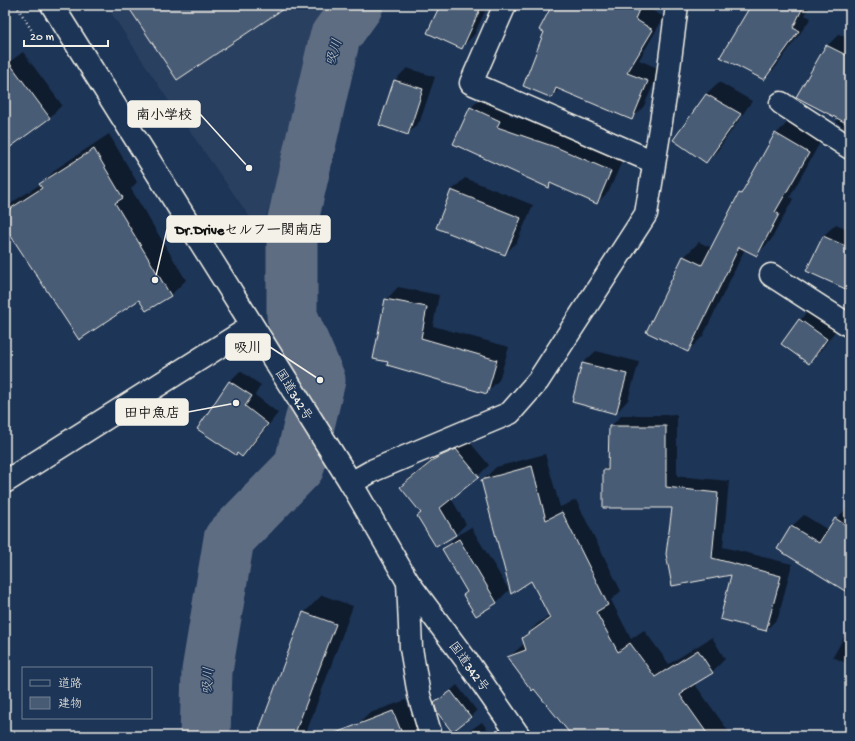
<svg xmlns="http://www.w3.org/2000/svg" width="855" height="741" font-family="'Gochi Hand','Klee One',sans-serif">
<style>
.built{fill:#2a4060}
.shadow{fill:#0007}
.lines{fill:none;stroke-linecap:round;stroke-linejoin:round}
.river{stroke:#5e6d82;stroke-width:51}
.building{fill:#485b74;stroke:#f4f1e8}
.minor-casing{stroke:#f4f1e8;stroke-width:25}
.highway-casing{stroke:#f4f1e8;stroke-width:25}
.path{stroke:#f4f1e8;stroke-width:2.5;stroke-dasharray:1 3;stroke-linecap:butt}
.minor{stroke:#1d3557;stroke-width:22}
.highway{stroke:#1d3557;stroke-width:22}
.labels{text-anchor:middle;stroke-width:3;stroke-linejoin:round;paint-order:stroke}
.street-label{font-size:13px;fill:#f4f1e8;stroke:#1d3557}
.water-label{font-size:14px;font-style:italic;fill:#c0c3c4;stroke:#1d3557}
.leader{fill:none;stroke:#f4f1e8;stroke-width:1.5}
.callout-dot{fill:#f4f1e8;stroke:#1d3557;stroke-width:1.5}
.callout{fill:#f4f1e8;stroke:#f4f1e8;stroke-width:1.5}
.callout-label{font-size:14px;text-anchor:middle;font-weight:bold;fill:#111}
</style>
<rect width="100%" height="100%" fill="#1d3557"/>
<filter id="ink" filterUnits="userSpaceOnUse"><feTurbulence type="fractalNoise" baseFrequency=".025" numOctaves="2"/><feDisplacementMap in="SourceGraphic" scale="8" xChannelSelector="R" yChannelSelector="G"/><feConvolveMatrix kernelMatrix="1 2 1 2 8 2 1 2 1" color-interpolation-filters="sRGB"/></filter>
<g filter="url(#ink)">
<!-- built -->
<path class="built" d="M106,5h229l-5,6 -69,222 -91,-130z"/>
<!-- shadow -->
<g class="shadow">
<path d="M441,5h47l-14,30 -12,12z"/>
<path d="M553,5h94l-1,2 18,10 -25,43 21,9 -16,37 -12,13 -73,-30 -7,8 -7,-65z"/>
<path d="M752,5h58l-5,10 6,3 -35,49 -12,12z"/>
<path d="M839,34l11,5v93l-14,-10 2,-4 -40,-21 29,-51z"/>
<path d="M5,50l7,10 11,-8 39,53 -12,12 -41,30 -4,-5z"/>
<path d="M407,68l28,9 -15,44 -12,13 -13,-54z"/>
<path d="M719,82l33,19 -34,49 -12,12v-68z"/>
<path d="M483,95l29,13 -3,7 61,21 53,23 -14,32 -12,12 -45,-20 -3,3 -78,-78z"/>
<path d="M791,119l32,18 -33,60 3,2 -22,41 -15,15 -11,-6 -42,87 -15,15 -4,-94 15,-15 13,6 28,-54 5,-5 31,-55z"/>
<path d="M109,134l28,48 -6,7 55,91 -15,15 -25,15 -6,-11 -135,-74v-14l9,-10 27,-17 15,-15z"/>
<path d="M465,178l68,27 -16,37 -12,12 -68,-27 15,-37z"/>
<path d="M836,224l14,6v59l-27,-53z"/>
<path d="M398,287l41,8 -6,31 76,21 -10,33 -12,12 -99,-28 -2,-64z"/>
<path d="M812,307l27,19 -18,24 -12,12 -26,-19 17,-23z"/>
<path d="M596,351l43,11 -11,38 -12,13 -43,-11 10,-39z"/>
<path d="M240,371l21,14 -6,10 23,18 -25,32 -11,11 -44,-27 32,-48z"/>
<path d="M622,415h55v61l52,5 -6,66 69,17 -14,54 -12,12 -33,-57 -60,12v-78l-69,-37 6,-5v-38z"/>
<path d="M467,439l22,26 -11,11 -27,22 15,26 -10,10 -20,12 -18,-30 3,-4 -20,-25 11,-11 36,-29z"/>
<path d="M545,454l15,53 16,-7 45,91 -10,9 20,39 13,-9 25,34 43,-27 13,22 -13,13 -18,11 38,53h-159l-64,-79 16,-14 -1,-5 13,-14 13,-9 -68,-134 14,-14z"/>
<path d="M848,507l2,2v84l-72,-45 14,-22 12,-11 24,15 8,-11z"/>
<path d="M471,527l38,63 -12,12 -20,13 -10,-23 -24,-43 12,-12z"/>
<path d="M322,595l31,11 -48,130h-47l46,-123z"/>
<path d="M850,626v39l-17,-8z"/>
<path d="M457,685l20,26 -6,6 -35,-14z"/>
<path d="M406,700l13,36h-58l-4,-11 13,-12z"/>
<path d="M482,722l10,14h-30z"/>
</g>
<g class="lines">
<!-- river -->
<path class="river" d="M205,736l2,-65 22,-132 70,-72 21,-87 -28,-64v-92l43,-187 23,-32"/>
</g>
<!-- building -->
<g class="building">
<path d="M127,5h162l-112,75z"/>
<path d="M440,5h42l-20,44 -35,-16z"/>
<path d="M552,5h89l-6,14 18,11 -26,43 21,8 -16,39 -76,-32 -4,10 -29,-12 21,-54 -5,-2z"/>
<path d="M751,5h53l-11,23 6,3 -35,49 -44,-23z"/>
<path d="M826,45l24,12v68l-54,-28z"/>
<path d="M5,57l45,61 -45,33z"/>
<path d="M394,80l29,9 -15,46 -29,-10z"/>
<path d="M706,94l35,20 -35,49 -33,-23z"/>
<path d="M470,107l30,14 -3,6 61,21 53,23 -14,33 -47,-21 -1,5 -96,-44z"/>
<path d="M775,133l34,20 -34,59 4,2 -22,42 -18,-9 -51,105 -42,-20 37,-76 19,9 37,-72 2,1z"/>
<path d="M94,149l29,49 -8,5 56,93 -25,15 -7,-11 -60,40 -74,-113v-15l37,-24 -3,-4z"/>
<path d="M451,190l70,28 -16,37 -69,-27z"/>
<path d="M823,236l27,12v43l-44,-20z"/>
<path d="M385,299l42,8 -6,31 76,22 -10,34 -100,-29 1,-3 -15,-3z"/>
<path d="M799,319l28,20 -18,25 -28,-20z"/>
<path d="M582,363l45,11 -11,40 -44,-12z"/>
<path d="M229,381l23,15 -7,10 23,18 -26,33 -5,-4 -1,2 -39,-26z"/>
<path d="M609,426h57v61l52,6 -6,65 69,18 -15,55 -46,-12 11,-44 -59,11 -6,-32 6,-46h-69v-38h5z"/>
<path d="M456,449l23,28 -39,31 16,27 -20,12 -19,-31 4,-3 -21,-26 36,-29z"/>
<path d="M532,466l14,54 16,-8 46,93 -12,7 22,40 12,-9 25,34 43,-27 15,23 -30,18 1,1 -4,3 29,41h-137l-38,-47 -2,2 -25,-34 19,-7 -4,-12 28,-20 -19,-37 -20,13 -30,-114z"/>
<path d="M835,518l15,10v66l-73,-45 14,-23 28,17z"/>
<path d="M459,539l38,64 -21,13 -13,-21 4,-3 -25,-43z"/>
<path d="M303,612l33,12 -42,112h-37z"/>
<path d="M451,691l20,26 -19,15 -15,-20 -3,-9z"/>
<path d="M393,711l10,25h-70v-2z"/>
</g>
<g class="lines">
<defs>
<g id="minor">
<path d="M505,5l-34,78 183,79"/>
<path d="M781,103l69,45"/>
<path d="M771,275l79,51"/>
<path d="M5,482l247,-156"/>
<path d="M351,483l23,-13 136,-57 28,-32 108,-167 20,-123 11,-86"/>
<path d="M408,582l3,66 8,47 12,41"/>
</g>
<path id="highway" d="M52,5l299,478 57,99 61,82 50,72"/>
</defs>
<!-- minor casing -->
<use href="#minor" class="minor-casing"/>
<!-- highway casing -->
<use href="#highway" class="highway-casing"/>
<!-- path -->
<path class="path" d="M16,5l23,37"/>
<!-- minor -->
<use href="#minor" class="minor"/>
<!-- highway -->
<use href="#highway" class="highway"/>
</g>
</g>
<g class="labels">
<!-- street labels -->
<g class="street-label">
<text transform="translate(295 394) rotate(58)" y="5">国道342号</text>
<text transform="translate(470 666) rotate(54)" y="5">国道342号</text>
</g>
<!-- water labels -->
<g class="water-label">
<text transform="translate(333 52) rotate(-74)" y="5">吸川</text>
<text transform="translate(207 681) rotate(-86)" y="5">吸川</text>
</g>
</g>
<!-- callouts -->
<path class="leader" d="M249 168L200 114M155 280L167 229M320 380L270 347M236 403L188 412"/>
<g class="callout-dot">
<circle cx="249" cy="168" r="4"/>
<circle cx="155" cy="280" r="4"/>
<circle cx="320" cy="380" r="4"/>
<circle cx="236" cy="403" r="4"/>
</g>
<g class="callout">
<rect x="128" y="101" width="72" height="26" rx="4"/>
<rect x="167" y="216" width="163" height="26" rx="4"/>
<rect x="226" y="334" width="44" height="26" rx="4"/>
<rect x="116" y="399" width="72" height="26" rx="4"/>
</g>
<g class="callout-label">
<text x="164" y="119">南小学校</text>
<text x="249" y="234">Dr.Driveセルフ一関南店</text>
<text x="248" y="352">吸川</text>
<text x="152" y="417">田中魚店</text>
</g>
<!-- margin -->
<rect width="855" height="741" fill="none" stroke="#1d3557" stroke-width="20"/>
<rect x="10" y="10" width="835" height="721" fill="none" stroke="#f4f1e8" stroke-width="1.5" filter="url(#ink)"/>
<!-- legend -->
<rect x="22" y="667" width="130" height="52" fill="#1d3557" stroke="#738091"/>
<rect x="30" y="680" width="20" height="6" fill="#1d3557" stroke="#738091"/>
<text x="58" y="687" font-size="12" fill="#f4f1e8">道路</text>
<rect x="30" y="697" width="20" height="12" fill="#485b74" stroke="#738091"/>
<text x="58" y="707" font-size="12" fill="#f4f1e8">建物</text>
<!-- scale -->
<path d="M24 40v6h84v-6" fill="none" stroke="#f4f1e8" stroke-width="2"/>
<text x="30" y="40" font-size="12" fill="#f4f1e8" stroke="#1d3557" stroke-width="3" paint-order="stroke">20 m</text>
</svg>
